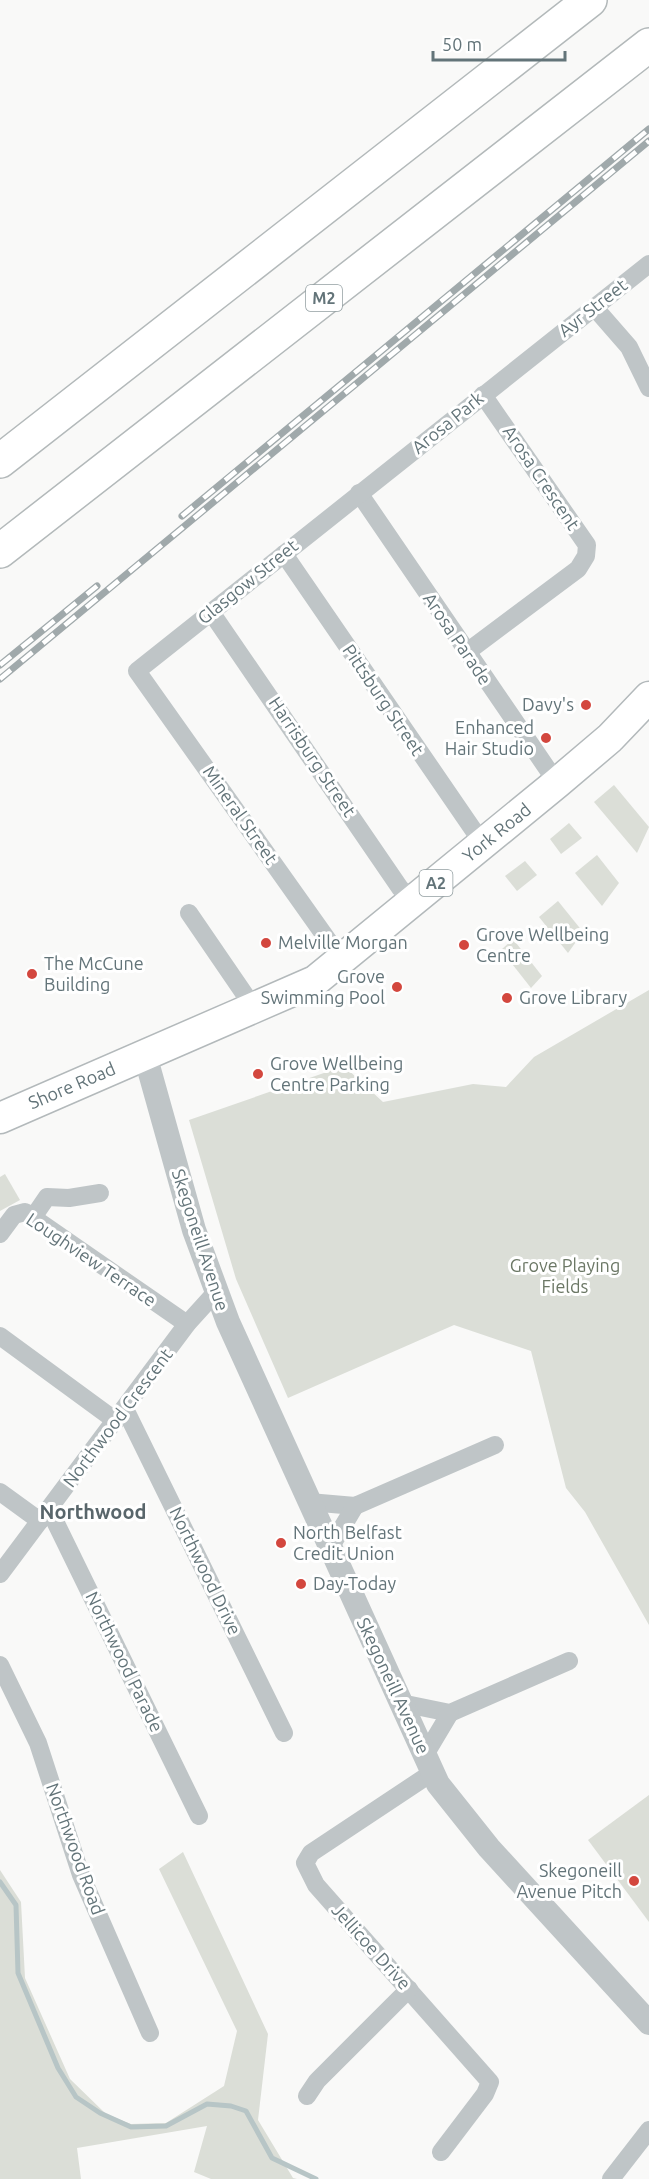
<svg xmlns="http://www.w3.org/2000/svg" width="649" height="2179" font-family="Ubuntu,sans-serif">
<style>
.green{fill:#dbded7}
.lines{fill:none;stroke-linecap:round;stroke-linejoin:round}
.stream{stroke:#b7c5c6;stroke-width:5}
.primary-casing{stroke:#b3b9bb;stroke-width:33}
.motorway-casing{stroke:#b3b9ba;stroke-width:36}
.minor{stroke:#bfc5c7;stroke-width:18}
.tertiary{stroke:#bfc5c7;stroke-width:24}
.primary{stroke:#fff;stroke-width:30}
.motorway{stroke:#fff;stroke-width:33}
.rail-casing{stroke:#a0a9ab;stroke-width:7}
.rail{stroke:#fff;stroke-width:4.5;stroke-dasharray:14;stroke-linecap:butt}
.poi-dot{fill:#d3473e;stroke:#fff;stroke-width:2}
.labels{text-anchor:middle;stroke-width:6;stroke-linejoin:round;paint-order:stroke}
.shield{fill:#fff;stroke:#929ea1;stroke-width:1.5}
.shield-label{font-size:16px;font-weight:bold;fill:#637479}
.street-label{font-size:18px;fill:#637479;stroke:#fff}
.poi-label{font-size:18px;fill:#637479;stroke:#fff;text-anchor:start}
.park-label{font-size:18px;fill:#6c7866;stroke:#fff}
.neighbourhood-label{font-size:20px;font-weight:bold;fill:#59666b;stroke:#fff}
</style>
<rect width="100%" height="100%" fill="#f9f9f8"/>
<!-- green -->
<g class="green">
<path d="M614,785l35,42 -12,26 -43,-51z"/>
<path d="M569,823l13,15 -21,16 -11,-15z"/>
<path d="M597,855l22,28 -17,23 -27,-33z"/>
<path d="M525,861l12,14 -20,16 -12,-15z"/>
<path d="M558,901l25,31 -15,21 -29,-36z"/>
<path d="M513,939l29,37 -11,12 -30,-38z"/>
<path d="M649,990v635l-64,-113 -19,-24 -35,-137 -77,-26 -166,73 -52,-119 -47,-159 155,-54 39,36 90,-18 33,3 28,-30z"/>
<path d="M5,1174l15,26 -20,11v-34z"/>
<path d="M649,1795v127l-61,-82z"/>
<path d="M183,1852l85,182 -10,86 35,58 4,1h-86l-17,-7 13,-46 -130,22 4,31h-81v-309l21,32 4,76 45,101 36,35 25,10 35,-1 58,-37 13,-55 -78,-162z"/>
</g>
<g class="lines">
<!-- stream -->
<path class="stream" d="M0,1882l16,23 2,68 40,95 18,29 24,16 31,14 35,-1 41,-22 24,2 15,5 26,47 44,21"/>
<defs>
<path id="primary" d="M0,1118l315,-137 242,-198 53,-45 39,-41"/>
<g id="motorway">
<path d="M0,461l590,-461"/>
<path d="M0,551l649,-506"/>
</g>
</defs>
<!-- primary casing -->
<use href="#primary" class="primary-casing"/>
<!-- motorway casing -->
<use href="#motorway" class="motorway-casing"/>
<!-- minor -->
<g class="minor">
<path d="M595,308l34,39 20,41"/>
<path d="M359,493l198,290"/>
<path d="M284,554l199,290"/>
<path d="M211,612l189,276 13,13"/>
<path d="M467,652l111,-83 8,-13 1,-11 -104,-150"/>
<path d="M189,913l65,95"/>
<path d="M342,960l-205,-289 512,-407"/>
<path d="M34,1216l13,-19 22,1 31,-5"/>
<path d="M0,1234l14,-19 11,-3 162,112"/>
<path d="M0,1336l116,85"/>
<path d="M125,1409l159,324"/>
<path d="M0,1492l40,29"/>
<path d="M309,1502l46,4 140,-61"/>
<path d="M49,1509l150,307"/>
<path d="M330,1548l25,-42"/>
<path d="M0,1574l187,-250 29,-32"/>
<path d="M0,1665l38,78 43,132 69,158"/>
<path d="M401,1703l49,10 119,-52"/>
<path d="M425,1755l25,-42"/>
<path d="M433,1772l-122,81 -6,10 11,22 174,197 -5,12 -44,58"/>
<path d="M307,2096l10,-15 92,-92"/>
<path d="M611,2179l38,-49"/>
</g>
<!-- tertiary -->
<path class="tertiary" d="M145,1055l49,175 34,92 210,462 51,64 160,175"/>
<!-- primary -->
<use href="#primary" class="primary"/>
<!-- motorway -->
<use href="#motorway" class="motorway"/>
<defs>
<g id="rail">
<path d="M182,516l467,-387"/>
<path d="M0,665l97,-79"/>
<path d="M0,679l649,-538"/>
</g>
</defs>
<!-- rail casing -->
<use href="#rail" class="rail-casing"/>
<!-- rail -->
<use href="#rail" class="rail"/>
</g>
<!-- markers -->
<g class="poi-dot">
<circle cx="586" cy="705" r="6"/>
<circle cx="546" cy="738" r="6"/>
<circle cx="266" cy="943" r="6"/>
<circle cx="464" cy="945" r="6"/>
<circle cx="32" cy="974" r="6"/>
<circle cx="397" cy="987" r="6"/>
<circle cx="507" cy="998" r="6"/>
<circle cx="258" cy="1074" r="6"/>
<circle cx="281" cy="1543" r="6"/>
<circle cx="301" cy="1584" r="6"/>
<circle cx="634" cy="1881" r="6"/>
</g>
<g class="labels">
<!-- shield labels -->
<g class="shield">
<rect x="306" y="285" width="36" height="26" rx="4.5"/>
<rect x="419.5" y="870" width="33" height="26" rx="4.5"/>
</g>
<g class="shield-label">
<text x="324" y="304">M2</text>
<text x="436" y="889">A2</text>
</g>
<!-- street labels -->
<g class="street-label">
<text transform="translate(593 308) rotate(-38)" y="6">Ayr Street</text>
<text transform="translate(448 423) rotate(-39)" y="6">Arosa Park</text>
<text transform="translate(541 478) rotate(56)" y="6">Arosa Crescent</text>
<text transform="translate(248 582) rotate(-39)" y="6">Glasgow Street</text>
<text transform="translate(457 639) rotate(56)" y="6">Arosa Parade</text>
<text transform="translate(383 700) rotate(56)" y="6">Pittsburg Street</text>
<text transform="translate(312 757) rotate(56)" y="6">Harrisburg Street</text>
<text transform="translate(240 815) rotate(55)" y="6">Mineral Street</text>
<text transform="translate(497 833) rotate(-39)" y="6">York Road</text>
<text transform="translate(72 1086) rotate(-23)" y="6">Shore Road</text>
<text transform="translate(200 1240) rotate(72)" y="6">Skegoneill Avenue</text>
<text transform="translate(91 1260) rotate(34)" y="6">Loughview Terrace</text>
<text transform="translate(118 1418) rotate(-53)" y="6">Northwood Crescent</text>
<text transform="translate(205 1571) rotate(64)" y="6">Northwood Drive</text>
<text transform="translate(124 1662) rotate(64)" y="6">Northwood Parade</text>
<text transform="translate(393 1686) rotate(65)" y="6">Skegoneill Avenue</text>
<text transform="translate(75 1849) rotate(70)" y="6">Northwood Road</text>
<text transform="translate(371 1947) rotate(48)" y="6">Jellicoe Drive</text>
</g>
<!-- poi labels -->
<g class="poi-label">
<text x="574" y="711" text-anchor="end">Davy's</text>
<text x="534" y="734" text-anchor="end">Enhanced<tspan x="534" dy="21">Hair Studio</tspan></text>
<text x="476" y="941">Grove Wellbeing<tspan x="476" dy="21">Centre</tspan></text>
<text x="278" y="949">Melville Morgan</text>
<text x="44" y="970">The McCune<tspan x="44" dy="21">Building</tspan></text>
<text x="385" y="983" text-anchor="end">Grove<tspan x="385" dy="21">Swimming Pool</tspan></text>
<text x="519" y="1004">Grove Library</text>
<text x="270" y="1070">Grove Wellbeing<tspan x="270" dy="21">Centre Parking</tspan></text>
<text x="293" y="1539">North Belfast<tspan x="293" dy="21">Credit Union</tspan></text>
<text x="313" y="1590">Day-Today</text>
<text x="622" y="1877" text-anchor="end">Skegoneill<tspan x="622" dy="21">Avenue Pitch</tspan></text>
</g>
<!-- park labels -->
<g class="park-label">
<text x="565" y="1272">Grove Playing<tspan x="565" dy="21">Fields</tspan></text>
</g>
<!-- neighbourhood labels -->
<g class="neighbourhood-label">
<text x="93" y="1519">Northwood</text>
</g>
</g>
<!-- scale -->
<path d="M433 51v9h132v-9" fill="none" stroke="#637479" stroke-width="3"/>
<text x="442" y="51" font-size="18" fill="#637479" stroke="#ffffff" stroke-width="4.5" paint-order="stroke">50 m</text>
</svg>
